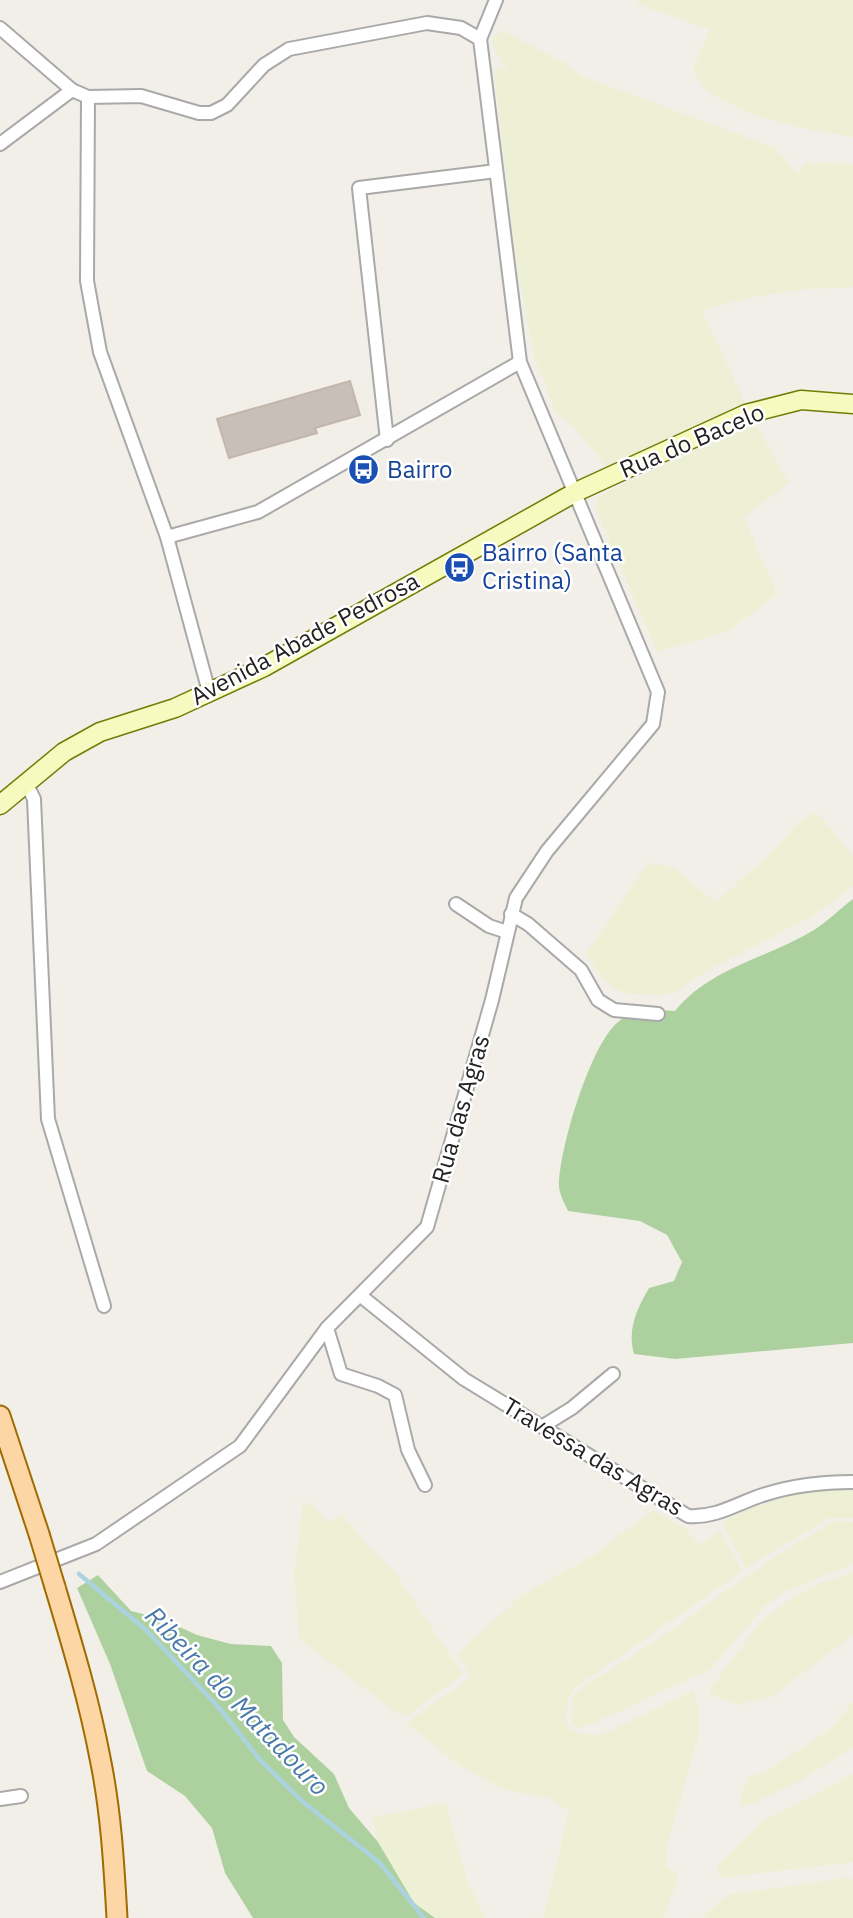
<svg xmlns="http://www.w3.org/2000/svg" width="853" height="1918" font-family="'IBM Plex Sans',sans-serif">
<style>
.farmland{fill:#eef0d5}
.forest{fill:#add19e}
.lines{fill:none;stroke-linecap:round;stroke-linejoin:round}
.stream{stroke:#aad3df;stroke-width:4.5}
.building{fill:#c7bfb8;stroke:#c4b6ab;stroke-width:2}
.street-casing{stroke:#a9a9a9;stroke-width:16}
.secondary-casing{stroke:#707d05;stroke-width:21}
.primary-casing{stroke:#a06b00;stroke-width:23}
.street{stroke:#fff;stroke-width:12}
.secondary{stroke:#f7fabf;stroke-width:18}
.primary{stroke:#fcd6a4;stroke-width:19}
.primary-bridge-casing{stroke:#a06b00;stroke-width:23;stroke-linecap:butt}
.primary-bridge{stroke:#fcd6a4;stroke-width:19}
.labels{text-anchor:middle;stroke-width:5;stroke-linejoin:round;paint-order:stroke}
.street-label{font-size:24px;fill:#222;stroke:#fff}
.transit-label{font-size:24px;fill:#164399;stroke:#fff;text-anchor:start}
.water-label{font-size:26px;font-style:italic;fill:#4a7aab;stroke:#fff}
</style>
<rect width="100%" height="100%" fill="#f2efe9"/>
<!-- farmland -->
<g class="farmland">
<path d="M638,0h215v137l-53,-9 -50,-14 -38,-19 -9,-8 -10,-16 16,-42 -72,-25z"/>
<path d="M501,30l62,32 19,14 194,72 22,26 9,-12 46,2v123l-47,2 -48,7 -56,14 44,95 -138,64 -33,-41 -19,-15 -22,-57 -18,-95 -22,-189 5,-5 10,6 -14,-22 -3,-11z"/>
<path d="M756,425l33,58 -45,34 33,77 -49,37 -71,21 -58,-135 -4,-12 4,-9 119,-57z"/>
<path d="M814,813l8,4 31,39v30l-9,8 -33,23 -104,54 -32,21 -14,3 -31,-1 -15,-5 -14,-13 -15,-22 62,-91 25,4 43,35 58,-52 22,-25z"/>
<path d="M853,1488v30h-24l-83,50 -24,-46 26,-13 37,-12 26,-6z"/>
<path d="M303,1503h7l18,20 15,-9 20,27 30,29 70,104 -57,42 -7,-1 -100,-76 -5,-66z"/>
<path d="M653,1510l32,18 14,16 21,-13 23,40 -167,116 -7,9 -3,20 3,11 10,7 22,1 93,-45 5,23 -1,24 -32,113 1,17 12,8 -15,43h-121l26,-107 -20,-13 -44,-8 -46,-25 -53,-42 65,-46 -14,-23 64,-58 71,-40z"/>
<path d="M833,1521l20,1v42l-65,26 -23,16 -54,63 -117,54 -17,5 -6,-5 1,-25 9,-10 79,-50 113,-80z"/>
<path d="M853,1572v63l-78,60 -37,10 -28,-10 1,-7 49,-66 33,-25 27,-14z"/>
<path d="M853,1702v46l-53,33 -49,24h-10v-12l7,-16 16,-5 50,-31 16,-12z"/>
<path d="M853,1774v88l-133,16 -3,-12 46,-45z"/>
<path d="M446,1803l20,74 19,41h-50l-21,-15 -36,-61 -6,-25z"/>
<path d="M850,1877l3,3v38h-151l25,-23z"/>
</g>
<!-- forest -->
<g class="forest">
<path d="M853,899v444l-178,16 -41,-5c-7,-25 3,-45 15,-66l25,-7 8,-19 -15,-27 -27,-14 -72,-10c-3,-7 -9,-17 -9,-25 0,-36 31,-141 59,-164 14,-12 39,-12 57,-11 36,-44 93,-53 139,-81 14,-9 26,-21 39,-31z"/>
<path d="M98,1575l33,36 31,8 35,16 34,9 40,2 11,17 1,57 11,17 40,37 15,34 29,34 36,61 21,15h-182l-28,-45 -13,-45 -27,-32 -38,-25 -37,-107 -33,-76z"/>
</g>
<g class="lines">
<!-- stream -->
<path class="stream" d="M79,1574l67,56 75,80 39,50 43,42 76,60 45,56"/>
</g>
<!-- building -->
<path class="building" d="M350,381l10,34 -45,13 2,5 -88,25 -12,-39z"/>
<g class="lines">
<defs>
<g id="street">
<path d="M0,28l72,62 16,7 53,-1 58,17h12l16,-8 37,-40 25,-16 138,-26 34,5 19,11"/>
<path d="M480,39l16,-39"/>
<path d="M88,97l-1,184 13,71 67,185 42,155"/>
<path d="M0,144l72,-54"/>
<path d="M387,440l-28,-252 137,-17"/>
<path d="M167,537l91,-25 262,-150"/>
<path d="M26,783l8,16 14,320 56,187"/>
<path d="M456,904l33,22 18,6"/>
<path d="M511,914l17,10 53,46 17,30 16,10 44,4"/>
<path d="M361,1296l103,83 224,137c30,2 51,-14 78,-22 29,-9 57,-12 87,-12"/>
<path d="M327,1328l14,46 37,12 17,9 13,55 17,35"/>
<path d="M543,1426l29,-18 41,-34"/>
<path d="M0,1582l96,-38 144,-98 87,-118 100,-101 65,-227 24,-102 31,-47 106,-127 5,-32 -138,-330 -40,-323"/>
<path d="M0,1799l21,-3"/>
</g>
<path id="secondary" d="M0,805l64,-53 36,-20 75,-24 89,-41 312,-175 170,-78 55,-14 52,4"/>
<g id="primary">
<path d="M0,1416l39,118"/>
<path d="M55,1587c17,57 34,113 45,171 11,53 14,107 17,160"/>
</g>
</defs>
<!-- street casing -->
<use href="#street" class="street-casing"/>
<!-- secondary casing -->
<use href="#secondary" class="secondary-casing"/>
<!-- primary casing -->
<use href="#primary" class="primary-casing"/>
<!-- street -->
<use href="#street" class="street"/>
<!-- secondary -->
<use href="#secondary" class="secondary"/>
<!-- primary -->
<use href="#primary" class="primary"/>
<defs>
<path id="primary-bridge" d="M39,1534l16,53"/>
</defs>
<!-- primary-bridge casing -->
<use href="#primary-bridge" class="primary-bridge-casing"/>
<!-- primary-bridge -->
<use href="#primary-bridge" class="primary-bridge"/>
</g>
<!-- icons -->
<defs>
<symbol id="bus-disc" viewBox="-11 -11 22 22"><circle r="9.5" fill="#1a4fb4" stroke="#fff"/><path d="M-5-6H5V4H4V6H2V4H-2V6H-4V4H-5ZM-3.5-4V0h7V-4ZM-3.5 1.2v1.5H-2V1.2ZM2 1.2v1.5H3.5V1.2Z" fill="#fff"/></symbol>
</defs>
<g fill-rule="evenodd">
<use href="#bus-disc" x="346" y="452" width="35" height="35"/>
<use href="#bus-disc" x="442" y="550" width="35" height="35"/>
</g>
<g class="labels">
<!-- street labels -->
<g class="street-label">
<text transform="translate(692 441) rotate(-23)" y="8">Rua do Bacelo</text>
<text transform="translate(305 639) rotate(-28)" y="8">Avenida Abade Pedrosa</text>
<text transform="translate(461 1109) rotate(-74)" y="8">Rua das Agras</text>
<text transform="translate(593 1457) rotate(31)" y="8">Travessa das Agras</text>
</g>
<!-- transit labels -->
<g class="transit-label">
<text x="387" y="478">Bairro</text>
<text x="482" y="561">Bairro (Santa<tspan x="482" dy="28">Cristina)</tspan></text>
</g>
<!-- water labels -->
<g class="water-label">
<text transform="translate(237 1701) rotate(46)" y="9">Ribeira do Matadouro</text>
</g>
</g>
</svg>
